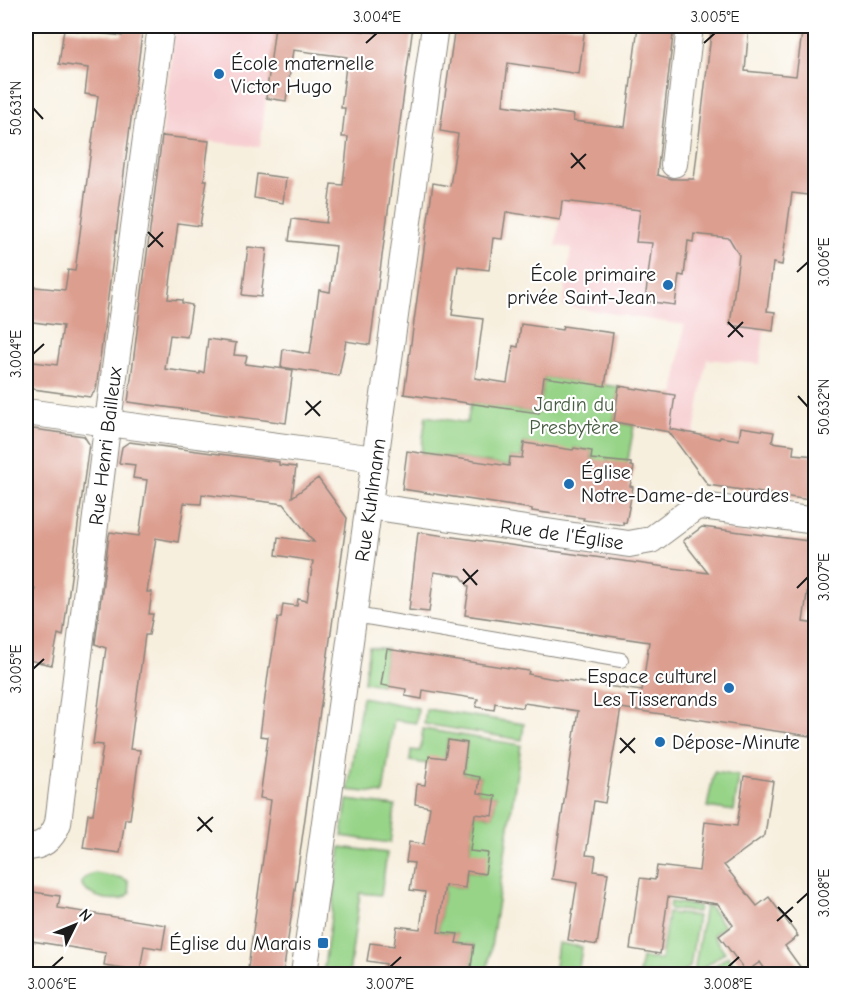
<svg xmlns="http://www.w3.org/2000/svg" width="841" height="1000" font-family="'Comic Neue',sans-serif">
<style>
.built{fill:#f7cfd2}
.green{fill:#97d488;stroke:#5a7852;stroke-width:1.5}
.building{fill:#dc9e8f}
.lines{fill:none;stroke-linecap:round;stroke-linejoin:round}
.service-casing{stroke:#8a867d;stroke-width:16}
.minor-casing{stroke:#8a867d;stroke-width:28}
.service{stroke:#fff;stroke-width:14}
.minor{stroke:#fff;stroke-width:26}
.ticks{fill:none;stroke:#1c1c1c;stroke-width:2}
.poi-dot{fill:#1f6fb2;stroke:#fff;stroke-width:2}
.labels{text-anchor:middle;stroke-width:4.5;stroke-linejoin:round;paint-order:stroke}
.poi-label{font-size:20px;fill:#1c1c1c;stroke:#fff;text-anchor:start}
.park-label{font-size:20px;fill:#475c42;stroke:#fff}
.street-label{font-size:20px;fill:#1c1c1c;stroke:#fff}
.neatline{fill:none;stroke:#1c1c1c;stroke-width:2}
.ticks-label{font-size:15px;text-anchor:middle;fill:#1c1c1c}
</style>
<rect width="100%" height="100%" fill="#fff"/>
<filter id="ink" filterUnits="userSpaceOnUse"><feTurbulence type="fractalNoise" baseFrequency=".0167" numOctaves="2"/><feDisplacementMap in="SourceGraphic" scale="12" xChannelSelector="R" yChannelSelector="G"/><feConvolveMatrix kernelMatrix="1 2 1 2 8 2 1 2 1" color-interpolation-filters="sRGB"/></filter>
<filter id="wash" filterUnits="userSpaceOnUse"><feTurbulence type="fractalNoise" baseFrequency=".008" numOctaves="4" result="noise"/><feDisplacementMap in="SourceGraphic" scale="24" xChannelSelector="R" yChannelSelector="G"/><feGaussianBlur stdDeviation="1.35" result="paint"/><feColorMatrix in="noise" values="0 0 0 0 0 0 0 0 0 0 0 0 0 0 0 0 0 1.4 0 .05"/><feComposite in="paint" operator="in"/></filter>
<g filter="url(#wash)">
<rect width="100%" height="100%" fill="#f7efde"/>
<!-- built -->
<g class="built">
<path d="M175,26h238l-4,24 -135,-17 -14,114 -98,-11z"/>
<path d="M567,164l215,25 -22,175 -53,-5 -13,74 -14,14 -11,-15 15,-107 -121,-19 8,-58 -15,-2z"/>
</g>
<!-- green -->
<g class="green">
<path d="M544,377l75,10 -5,35 20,4 -7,39 -19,-2v-3l-2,2 -12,-1 1,-2 -3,-1 -1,2 1,-9 -18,-3 -2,10 -48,-15 -3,15 -11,-1 -1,9 -88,-13 5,-37 41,7 4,-20 68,10z"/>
<path d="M369,647l18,2 -6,36 -17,-3z"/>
<path d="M362,697l56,11 -2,15 -22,-3 -11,74 -35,-4z"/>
<path d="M426,709l98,15 -2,16 -98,-16z"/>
<path d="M423,729l98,16 -34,229h-17l4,-29 -18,-2 1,-9 -19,-2 7,-47 19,3 3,-17 17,3 -14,-23 5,-37 18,2 3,-20 -18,-3 2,-16 -17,-3 4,-31 -19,-3 -3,18 -17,6 -18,-3 1,-11 9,1z"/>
<path d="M714,772l25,4 -5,35 -27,-4z"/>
<path d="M347,800l48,6 -5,37 -48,-7z"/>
<path d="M341,847l46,6 -6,42 -21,-2 -11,81h-26z"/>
<path d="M95,873l27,5 6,3 2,12c-14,19 -74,-8 -35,-20z"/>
<path d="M670,902l29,4 -1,6 -29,-3z"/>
<path d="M705,906l5,1 14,19 -11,9 12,17 -30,22 -1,-2z"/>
<path d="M668,913l30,3 -8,51 -10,7h-41l3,-16 19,2z"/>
<path d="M558,943l24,4 -4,27h-24z"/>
<path d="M728,956l13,18h-38z"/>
</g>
<g id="blocks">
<!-- building -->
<g class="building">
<path d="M123,26h20l-47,364 -6,7 -64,-9v-27l31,4 6,-39 -37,-5v-35l39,4 3,-20 7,1 23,-175 -13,-2 3,-26 -29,-4 5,-35 58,7z"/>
<path d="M275,26h50l53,7 1,-7h34l-43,319 -24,-4 -7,35 -58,-9 2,-18 27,5 9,-64 11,2 6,-46 -47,-5 3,-22 34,4 5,-39 12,1 5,-48h-6l3,-29h-4l6,-51 -54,-7 -7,51 -20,-3z"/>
<path d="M455,26h130l-6,48 -71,-11 -5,42 71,10 -1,6 52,6 13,-101h36l-17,149 15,4h22l18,-153h37l-4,45 51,5 7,-50h13v170l-24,-3 -10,72 -9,-2 -6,48 8,1 -2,19 -43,-6 9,-70 -10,-17 -35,-4 -1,8 -5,-1 -4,35 -5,-1 -4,30 -30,-4 7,-58 -16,-1 4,-32 -78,-9 -2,19 -54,-8 -4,27 -9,-1 -4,32 -31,-4 -6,49 31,4 -8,59 32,5 6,-37 5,1 3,-23 41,6 1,-4 50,7 -8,53 -61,-9 -5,36 -135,-19 29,-211 17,3 8,-52 -18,-3z"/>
<path d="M162,136l47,5 -5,39h3l-7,46 -22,-3 -10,76 14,1v3l10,2 -5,32 -17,-2 -5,34 35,5v-2l4,1 4,-34 28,4 -2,12 13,1 -2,8 48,6 -7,53 -158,-21z"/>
<path d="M257,174l29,4 -3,25 -29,-5z"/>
<path d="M248,247l19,2 -6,48 -19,-2z"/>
<path d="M619,386l56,9 -5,34 50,10v-2l19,3 2,-13 33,5 -2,10 22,3 -1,9 23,2v45l-108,-16 -39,-53 -55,-10z"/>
<path d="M26,428l58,8 5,8 -26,192 -5,-2 -6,31 -24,-5 4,-34h-2l5,-38 -8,-1 3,-24 -4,-1z"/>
<path d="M129,442l150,20v3l17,2 -4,30 26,-19 29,40 -64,457h-24l1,-5 -12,-2 23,-168 -11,-2 8,-61 -8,-1 9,-69h1l8,-49h3l2,-14 14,2 1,-7 9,2 6,-40 -37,-6 2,-18 36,5 -30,-38 -82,-10 -1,10 -17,-1 -6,39 -22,-4 -9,54h5l-3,22h4l-4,21h-4l-15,114 10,1 -10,69h-5l-5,34 -37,-5 5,-34h5l10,-69 -10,-1 13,-96 -11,-4 14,-108 1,-4 29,4 8,-56 -14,-2 2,-13 -16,-2 3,-16z"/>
<path d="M524,443l49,7 1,-2 18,3 -1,8 40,4v3l3,1 -4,19 3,1 -7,36 -3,-1v3l-40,-5 1,-2 -52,-7v-2l-130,-20 5,-38 102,15 1,-9 12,1z"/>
<path d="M702,527l114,15v39l-7,-1 -6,42 13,2v113l-195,-29 -16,95 -11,-2 -8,54 10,1 -2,15 14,2 -11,72 -29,-5 9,-57 -25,-4 26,-168 -54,-8 -1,5 -28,-5 -1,7 -18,-3 2,-8 -55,-9 -1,9 -17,-3 1,-7 -25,-4 6,-36 142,22 -1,3 21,4 93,13 7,-49 -184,-27 4,-28 -8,-11 -27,-4 -5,40 -20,-2 9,-78 290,41 -25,-32z"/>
<path d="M448,740l19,3 -4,31 17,3 -2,16 18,3 -3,20 -18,-2 -5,37 18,2 -3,21 -18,-3 -2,17 -20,-3 -7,47 20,2 -2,9 18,2 -4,30h-72l-13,-2 1,-9 -19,-3 3,-18 24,3 3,-20 23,3 5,-37 -15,-2 4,-27 -8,-1 3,-20 15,2 6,-37 -15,-3 2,-20 8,1 4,-29 16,2z"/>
<path d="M744,776l29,5 -8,54 -41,30 33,41 12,-9 29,39 -13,10 21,29h-37l-9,-13 -14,10 -27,-36 14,-11 -15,-21 -50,-7 -8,57 -30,-5 10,-71 15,2 2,-14 42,5 6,-49 32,4z"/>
<path d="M26,891l34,5 -2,12 108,17 -4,24 -18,-3 -4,25 -36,-6 2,-12 -80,-13z"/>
</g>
</g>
</g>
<g filter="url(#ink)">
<use href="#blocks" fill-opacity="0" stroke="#8a867d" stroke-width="1.5"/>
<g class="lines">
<defs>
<path id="service" d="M355,615l266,45"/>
<g id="minor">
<path d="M674,164l16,-138"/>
<path d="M26,412l349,47"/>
<path d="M369,506l260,38 22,-4 43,-32 8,-2 114,15"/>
<path d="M26,847c17,0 26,-8 32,-24l48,-387 55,-410"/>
<path d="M304,974l131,-948"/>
</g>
</defs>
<!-- service casing -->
<use href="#service" class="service-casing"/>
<!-- minor casing -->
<use href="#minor" class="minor-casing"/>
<!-- service -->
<use href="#service" class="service"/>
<!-- minor -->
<use href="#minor" class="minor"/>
</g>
</g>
<!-- ticks -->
<path class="ticks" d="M366,43l11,-10M704,43l11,-10M33,108l10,11M571,153l14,16M571,168l15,-14M148,232l15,15M148,247l15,-15M797,272l11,-10M728,322l15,15M728,337l15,-15M33,354l11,-10M798,396l10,11M306,401l14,15M305,415l16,-14M463,569l14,16M463,584l15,-14M797,588l11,-11M33,669l11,-10M620,738l15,15M620,753l15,-15M198,817l14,15M197,831l16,-14M797,903l11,-10M778,907l14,15M777,921l16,-14M52,967l11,-10M390,967l11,-10M728,967l11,-10"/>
<!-- markers -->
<g class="poi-dot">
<circle cx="219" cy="74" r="6"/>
<circle cx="668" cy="285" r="6"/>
<circle cx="569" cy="484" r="6"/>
<circle cx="729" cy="688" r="6"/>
<circle cx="660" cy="742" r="6"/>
<rect x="317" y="937" width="12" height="12" rx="3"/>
</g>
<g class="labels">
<!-- poi labels -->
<g class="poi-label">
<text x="231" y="70">École maternelle<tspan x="231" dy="23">Victor Hugo</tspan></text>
<text x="656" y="281" text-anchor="end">École primaire<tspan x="656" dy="23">privée Saint-Jean</tspan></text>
<text x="581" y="479">Église<tspan x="581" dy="23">Notre-Dame-de-Lourdes</tspan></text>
<text x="717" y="683" text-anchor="end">Espace culturel<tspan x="717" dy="23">Les Tisserands</tspan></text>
<text x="672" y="749">Dépose-Minute</text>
<text x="311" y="950" text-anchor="end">Église du Marais</text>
</g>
<!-- park labels -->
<g class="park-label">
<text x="574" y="411">Jardin du<tspan x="574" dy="23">Presbytère</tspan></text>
</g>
<!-- street labels -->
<g class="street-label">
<text transform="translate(105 446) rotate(-83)" y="7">Rue Henri Bailleux</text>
<text transform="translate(370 500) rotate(-82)" y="7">Rue Kuhlmann</text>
<text transform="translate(562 534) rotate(8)" y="7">Rue de l'Église</text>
</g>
</g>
<!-- margin -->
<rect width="841" height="1000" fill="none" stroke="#fff" stroke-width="66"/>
<!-- north arrow -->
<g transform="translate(75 925) rotate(47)" stroke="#ffffff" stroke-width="4.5" paint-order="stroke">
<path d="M0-4.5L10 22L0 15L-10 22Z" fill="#1c1c1c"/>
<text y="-9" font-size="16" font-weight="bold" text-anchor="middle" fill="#1c1c1c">N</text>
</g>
<rect x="33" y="33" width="775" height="934" class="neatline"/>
<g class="ticks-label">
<text x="377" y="22">3.004°E</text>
<text x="715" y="22">3.005°E</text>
<text transform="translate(16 108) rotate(-90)" y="5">50.631°N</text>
<text transform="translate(824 262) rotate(-90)" y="5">3.006°E</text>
<text transform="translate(16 354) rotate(-90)" y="5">3.004°E</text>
<text transform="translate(824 407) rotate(-90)" y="5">50.632°N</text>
<text transform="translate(824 577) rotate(-90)" y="5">3.007°E</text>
<text transform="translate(16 669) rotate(-90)" y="5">3.005°E</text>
<text transform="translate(824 893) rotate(-90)" y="5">3.008°E</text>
<text x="52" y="989">3.006°E</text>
<text x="390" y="989">3.007°E</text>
<text x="728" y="989">3.008°E</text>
</g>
</svg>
